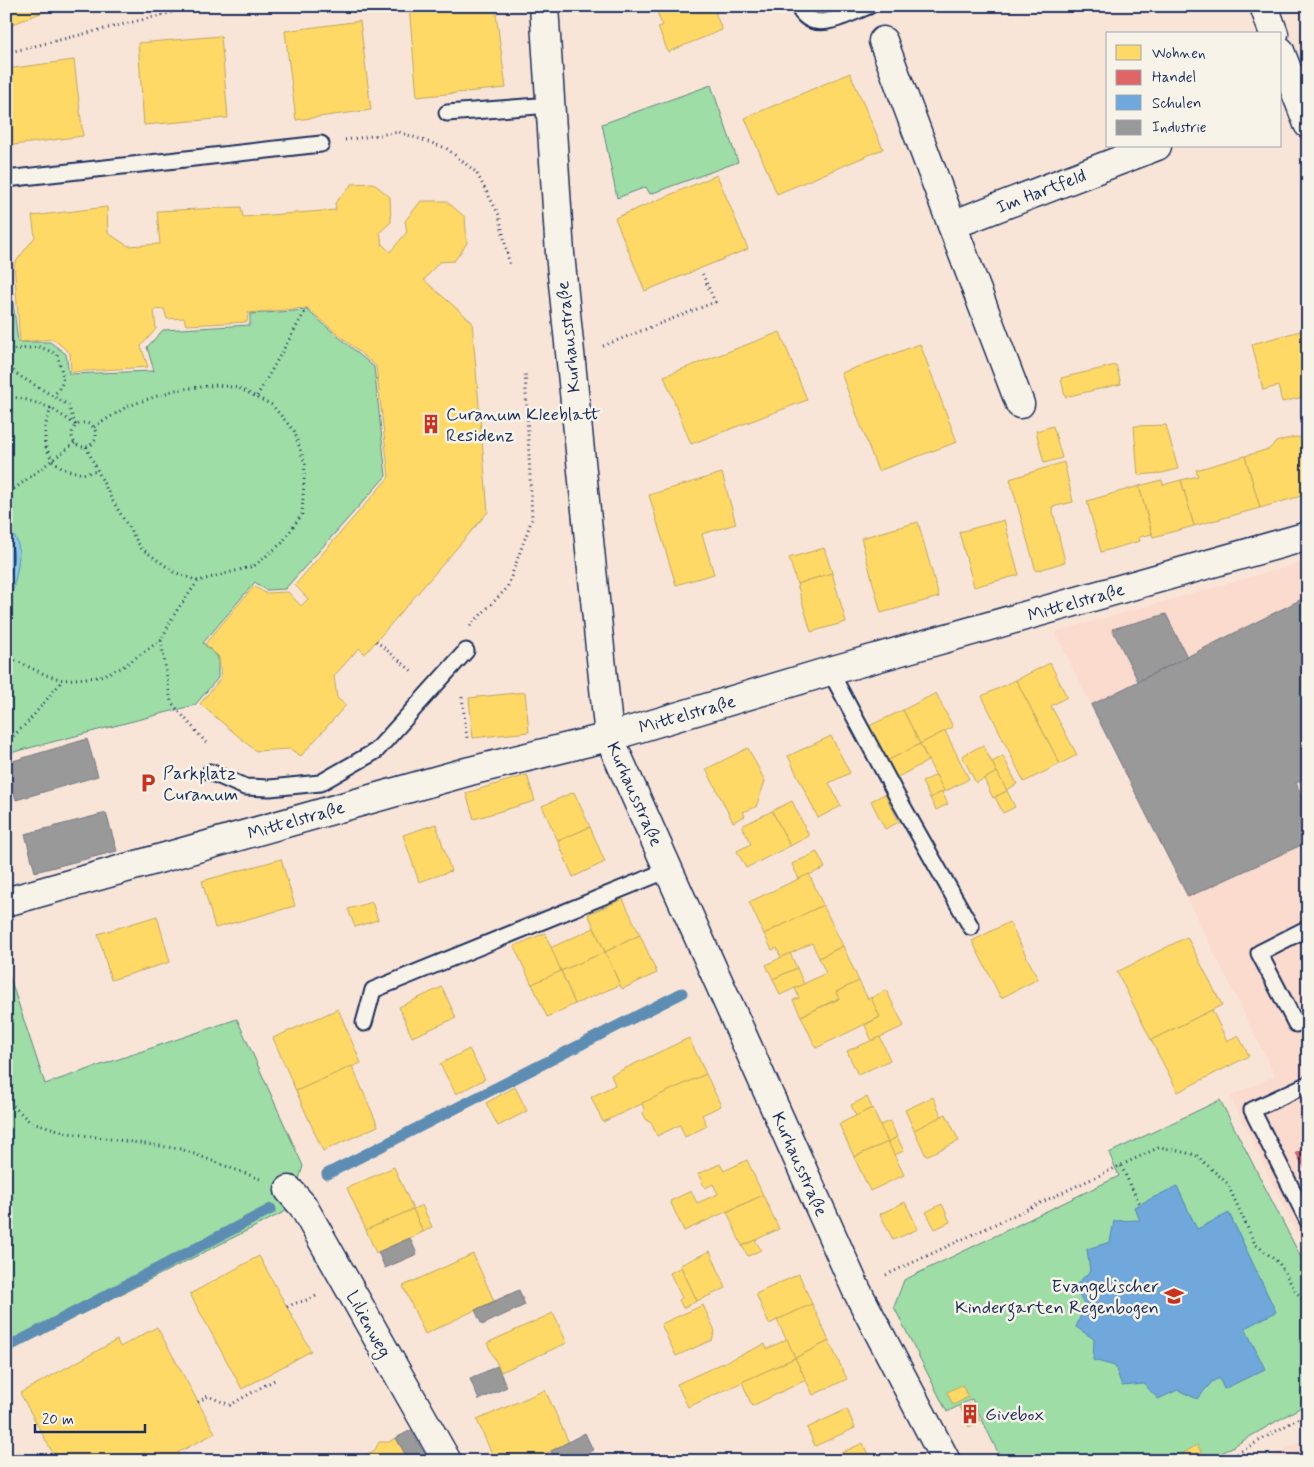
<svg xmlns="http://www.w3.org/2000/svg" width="1314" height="1467" font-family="Mynerve,sans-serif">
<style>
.built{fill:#fadbcd}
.green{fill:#9edda6;stroke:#5c8682}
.water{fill:#89cbea;stroke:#5d8db2}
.homes{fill:#ffd966;stroke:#bba664}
.shops{fill:#e06666;stroke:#a55664}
.schools{fill:#6fa8dc;stroke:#5684b6}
.industry{fill:#999;stroke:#737987}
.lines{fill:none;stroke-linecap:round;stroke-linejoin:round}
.shore{stroke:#476d96;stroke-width:1}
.stream{stroke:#5d8db2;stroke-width:11}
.service-casing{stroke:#1b2f5e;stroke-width:19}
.minor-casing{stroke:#1b2f5e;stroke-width:31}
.secondary-casing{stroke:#1b2f5e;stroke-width:31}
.path{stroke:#1b2f5e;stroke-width:3;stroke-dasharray:1 4;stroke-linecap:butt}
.service{stroke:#f7f3e8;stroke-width:15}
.minor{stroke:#f7f3e8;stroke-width:28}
.secondary{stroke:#f7f3e8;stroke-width:28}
.labels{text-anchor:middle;stroke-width:5;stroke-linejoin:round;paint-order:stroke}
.street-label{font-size:18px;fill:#1b2f5e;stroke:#f7f3e8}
.poi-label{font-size:18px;fill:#1b2f5e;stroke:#f7f3e8;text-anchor:start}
</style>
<rect width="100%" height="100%" fill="#f9e5d8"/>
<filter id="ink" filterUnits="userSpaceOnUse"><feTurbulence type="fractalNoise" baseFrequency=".02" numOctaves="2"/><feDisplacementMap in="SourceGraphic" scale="10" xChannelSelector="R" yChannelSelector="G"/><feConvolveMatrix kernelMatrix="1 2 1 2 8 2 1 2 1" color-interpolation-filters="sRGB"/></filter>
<g filter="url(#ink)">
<!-- built -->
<g class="built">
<path d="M1308,561v696l-78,-161 45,-20 -220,-444z"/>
<path d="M1308,1437v24h-43z"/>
</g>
<!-- green -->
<g class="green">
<path d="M711,85l27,77 -88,32 -4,-7 -29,11 -15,-74z"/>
<path d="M6,301h7l5,41h32l16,12 3,20 85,-3 -7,-24 16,-17 87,-5v-11l57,-4 67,57 12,109 -101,113 -19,1 -11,-8 -52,61 15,14v21l-23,27 -189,49z"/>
<path d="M6,966l39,118 192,-65 66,147 -13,43 -284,143z"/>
<path d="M1220,1100l88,171v132l-100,58h-206l-30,-62 -25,13 -53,-105 10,-27 215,-104 -10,-23z"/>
</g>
<!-- water -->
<path class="water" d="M8,530c3,3 6,6 8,9 9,16 -6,59 -10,77v-85z"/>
<!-- homes -->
<g class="homes">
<path d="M6,6h49v1l-49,20z"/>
<path d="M409,6h86l11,82 -89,9z"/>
<path d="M655,6h75v1l-15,5 7,18 -54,22 -10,-25 4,-2z"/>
<path d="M360,21l11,89 -75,10 -11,-89z"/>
<path d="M221,36l7,82 -84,7 -6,-82z"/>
<path d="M74,60l9,76 -77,10v-77z"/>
<path d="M850,73l33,76 -106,45 -32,-76z"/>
<path d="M717,175l31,74 -103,42 -30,-73z"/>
<path d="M373,183l17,14 1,25 -11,10 2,12 8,8 17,-20 -2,-11 16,-20h25l19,16 2,26 -7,10 -6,8 -15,1 -15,18 48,42 16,190 -123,142 -6,-6 -25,28 3,22 9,7 -45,51 -11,-7 -34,2 -56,-47 21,-26 -2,-21 -14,-13 49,-58 11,7 23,-1 13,14 7,-7 -13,-14 94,-108 -13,-111 -69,-58 -59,5 -1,9 -61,3 -2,-7 -17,1 -3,-10 -10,1 2,19 -15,17 7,21 -77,5 -1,-19 -17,-14 -33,3 -6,-78 21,-27 -3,-21 75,-9 1,26 20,13 32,-2 -3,-33 84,-4 2,10 93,-7 -1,-7 17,-19z"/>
<path d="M1308,329v67l-26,6 -4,-16 -15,4 -11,-46z"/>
<path d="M780,332l27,68 -116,44 -27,-68z"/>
<path d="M920,344l37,98 -79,29 -37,-98z"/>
<path d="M1116,365l5,19 -56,13 -4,-19z"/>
<path d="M1166,425l12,44 -16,4 -24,2 -4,-49z"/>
<path d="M1053,426l9,32 -18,5 -8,-32z"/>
<path d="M1296,437l12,1v56l-48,14 -15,-52 24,-7 7,-7 10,-3z"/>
<path d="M1245,456l15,52 -66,18 -13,-46 17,-4 -2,-6z"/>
<path d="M1064,462l9,40 -21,5 13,55 -29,9 -26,-92z"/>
<path d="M722,473l14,51 -34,10 12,40 -38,11 -27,-90z"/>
<path d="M1162,480l1,5 18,-5 13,46 -41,11 -14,-51z"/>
<path d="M1139,486l13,48 -13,3 1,4 -39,11 -14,-51z"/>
<path d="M1004,520l15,55 -45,12 -15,-55z"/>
<path d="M918,522l21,75 -58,16 -20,-75z"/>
<path d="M824,548l8,25 -35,11 -8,-26z"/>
<path d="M832,573l14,49 -35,10 -14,-48z"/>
<path d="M1050,663l17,34 -16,9 26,49 -17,9 -44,-84z"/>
<path d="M1016,680l44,84 -36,18 -42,-86z"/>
<path d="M525,692l4,40 -56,6 -4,-40z"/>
<path d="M936,693l17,34 -33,17 -17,-34z"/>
<path d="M903,710l17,34 -33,17 -18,-35z"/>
<path d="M945,731l24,48 -25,13 -24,-48z"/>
<path d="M831,736l19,37 -21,10 12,23 -23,12 -30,-62z"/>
<path d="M920,744l8,17 -36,19 -9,-17z"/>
<path d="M983,745l14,27 -21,11 -14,-27z"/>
<path d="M748,748l17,33 -9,26 -13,5 2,4 -12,6 -27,-53z"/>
<path d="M1003,756l14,28 -11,6 -14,-28z"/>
<path d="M997,772l10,19 -14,7 -9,-19z"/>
<path d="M527,775l8,26 -61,18 -8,-26z"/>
<path d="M936,775l8,16 -14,7 -8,-16z"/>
<path d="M1007,791l8,16 -12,6 -8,-16z"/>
<path d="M574,792l16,35 -32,14 -16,-35z"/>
<path d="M942,792l6,12 -12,6 -6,-12z"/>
<path d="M885,794l14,28 -14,7 -14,-28z"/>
<path d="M792,801l17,35 -19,10 -18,-35z"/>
<path d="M772,811l18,35 -44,22 -9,-17 14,-7 -9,-18z"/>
<path d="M436,824l15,47 -32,11 -16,-47z"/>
<path d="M590,827l15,35 -32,15 -15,-36z"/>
<path d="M817,852l8,16 -26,11 -7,-15z"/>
<path d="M281,859l14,47 -80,22 -13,-47z"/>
<path d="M809,874l14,31 -59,29 -15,-32z"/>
<path d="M623,899l17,36 -35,17 -17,-38z"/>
<path d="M372,902l6,18 -23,7 -7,-18z"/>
<path d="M823,905l20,41 -24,12 -7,-15 -31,15 -4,-10 -5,2 -8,-16z"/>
<path d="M157,916l13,46 -59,18 -13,-46z"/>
<path d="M1009,922l29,57 -37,19 -29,-57z"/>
<path d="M594,928l11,24 -44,19 -11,-23z"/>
<path d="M545,933l16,38 -29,14 -18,-39z"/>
<path d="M640,935l17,38 -35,16 -17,-37z"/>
<path d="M1187,937l35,68 -71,35 -34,-68z"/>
<path d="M843,946l16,35 -23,11 3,6 -38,18 -8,-16 6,-2 -4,-10 31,-15 -7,-15z"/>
<path d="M605,952l15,33 -45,19 -14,-33z"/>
<path d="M790,953l7,15 -24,11 -7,-14z"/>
<path d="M797,968l7,16 -24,11 -7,-16z"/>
<path d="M561,971l14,33 -28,13 -15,-33z"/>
<path d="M859,981l9,18 3,-2 9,20 -64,31 -15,-32 38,-17 -3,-7z"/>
<path d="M442,987l14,31 -44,19 -13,-30z"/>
<path d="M886,990l18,36 -32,15 -7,-16 15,-8 -9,-19z"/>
<path d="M338,1009l23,54 -65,28 -23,-53z"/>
<path d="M1212,1010l15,31 11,-6 11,21 -71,36 -27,-52z"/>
<path d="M880,1037l10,23 -32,15 -11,-24z"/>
<path d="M689,1038l17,36 -103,48 -12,-25 24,-12 -4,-10z"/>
<path d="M469,1049l16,30 -29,15 -16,-30z"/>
<path d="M352,1066l26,60 -55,25 -27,-60z"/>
<path d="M706,1074l15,32 -19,9 5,11 -22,11 -5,-12 -23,11 -6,-14 -4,-1 -4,-8 1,-4 -2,-6z"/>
<path d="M515,1087l12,24 -29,15 -12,-23z"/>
<path d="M867,1097l5,11 -16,8 -5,-11z"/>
<path d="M933,1097l9,20 -28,13 -9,-20z"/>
<path d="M872,1108l16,34 -34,15 -15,-33z"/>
<path d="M946,1114l13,27 -33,15 -12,-26z"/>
<path d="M890,1121l7,16 -9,5 -8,-17z"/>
<path d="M897,1137l7,14 -10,4 -6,-13z"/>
<path d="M888,1142l16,33 -34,16 -16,-34z"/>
<path d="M747,1160l16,35 -79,36 -14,-30 21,-10 6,12 21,-9 -5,-10 -8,4 -7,-14 22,-10 4,7z"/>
<path d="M394,1167l19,42 -47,21 -19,-42z"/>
<path d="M763,1195l16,34 -37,17 -15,-34z"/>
<path d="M905,1202l13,27 -25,11 -13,-26z"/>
<path d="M942,1204l8,18 -15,7 -9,-17z"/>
<path d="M422,1205l10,22 -9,5 -10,-23z"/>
<path d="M413,1209l10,23 -47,21 -10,-23z"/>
<path d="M755,1240l6,10 -13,6 -6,-10z"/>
<path d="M710,1251l16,37 -29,13 -17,-36z"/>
<path d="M473,1254l21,47 -69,33 -22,-48z"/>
<path d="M259,1256l52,95 -69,38 -52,-95z"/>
<path d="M681,1267l16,34 -14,7 -4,-8 3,-2 -12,-25z"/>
<path d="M799,1274l13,30 -43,20 -13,-30z"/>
<path d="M812,1304l17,37 -34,17 -18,-38z"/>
<path d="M703,1305l12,26 -3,9 -36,16 -15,-32z"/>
<path d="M553,1313l14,30 -66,29 -14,-29z"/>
<path d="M157,1327l58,106 -38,20 4,7 -2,1h-122l-37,-68 97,-53 3,7z"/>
<path d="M787,1339l8,19 -107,49 -11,-23 88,-40 2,5z"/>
<path d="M829,1341l18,38 -34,16 -18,-37z"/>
<path d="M795,1358l11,22 -54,26 -10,-24z"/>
<path d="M962,1385l6,12 -15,8 -6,-13z"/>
<path d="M545,1390l24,53 -40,18h-34l-18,-41z"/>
<path d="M971,1403l9,18 -11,6 -9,-20z"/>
<path d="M847,1409l8,19 -40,18 -8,-18z"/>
<path d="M396,1438l13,23h-37l-4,-7 7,-4 4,-8h10z"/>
<path d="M863,1443l8,18h-48z"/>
<path d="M1197,1445l6,10 -10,6h-7l-4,-7z"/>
<path d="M368,1454l4,7h-21l2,-3z"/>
</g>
<!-- shops -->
<path class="shops" d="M1308,1146v28l-12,-21z"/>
<!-- schools -->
<path class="schools" d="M1177,1186l20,43 32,-16 47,99 -31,16 20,41 -41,20 -5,-11 -7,4 -15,17 -19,-9 -20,9 -14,-15 -22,2 -7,-20 -22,-6 1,-21 -18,-12 9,-22 -11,-18 16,-16 -3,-22 23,-7 4,-21 26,-1 -6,-13z"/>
<!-- industry -->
<g class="industry">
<path d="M1308,596v181l-12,6 12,26v33l-120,55 -97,-192z"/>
<path d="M1166,614l21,43 -49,24 -26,-52z"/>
<path d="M87,739l11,37 -82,24 -10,-37z"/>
<path d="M106,813l11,38 -82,21 -10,-38z"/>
<path d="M410,1238l7,16 -32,14 -7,-16z"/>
<path d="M519,1290l6,15 -43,20 -7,-15z"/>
<path d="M497,1366l10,21 -28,13 -9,-21z"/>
<path d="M411,1430l16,29 -3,2h-15l-13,-23z"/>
<path d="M585,1433l8,17 -23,11h-14l-5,-10z"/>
<path d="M1308,1449v12h-21z"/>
</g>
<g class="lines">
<!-- shore -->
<path class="shore" d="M6,536c15,17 4,36 0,55"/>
<!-- stream -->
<g class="stream">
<path d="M327,1174l355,-181"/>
<path d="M6,1348l265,-139"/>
</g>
<defs>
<g id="service">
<path d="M798,6c14,31 49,8 71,0"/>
<path d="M447,113l104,-8"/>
<path d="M6,179l315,-35"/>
<path d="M830,671l68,127 73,129"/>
<path d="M210,772l35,15 25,1 50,-5 56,-32 90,-100"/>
<path d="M1308,928l-49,25 37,71 12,-6"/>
<path d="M364,1023l9,-33 295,-120"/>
<path d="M1308,1084l-56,26 56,111"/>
</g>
<g id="minor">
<path d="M544,6l16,248 49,483 247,552 90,172"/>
<path d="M883,41l69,184"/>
<path d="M1020,404l-68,-179 205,-79"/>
<path d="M6,902l464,-131 139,-34 221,-66 478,-135"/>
<path d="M289,1190l14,16 144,255"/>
</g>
<g id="secondary">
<path d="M1264,6l10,28"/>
<path d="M1280,51l28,73"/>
</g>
</defs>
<!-- service casing -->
<use href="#service" class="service-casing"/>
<!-- minor casing -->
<use href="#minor" class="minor-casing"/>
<!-- secondary casing -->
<use href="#secondary" class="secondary-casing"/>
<!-- path -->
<g class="path">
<path d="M6,53l192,-47"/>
<path d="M345,140l54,-8 47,16 30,24 23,43 11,52"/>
<path d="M6,323c6,11 6,21 0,33"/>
<path d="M603,346l112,-44 -13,-29"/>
<path d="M9,350l31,-3 17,7c4,17 12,29 -4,41"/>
<path d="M6,364l12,11 50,30 8,21"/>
<path d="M6,396l18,3 27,9 25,17"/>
<path d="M257,396l50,-88"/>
<path d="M51,408l-6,19v18l7,15 12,9 18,5 15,-3"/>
<circle cx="84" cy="435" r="12"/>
<path d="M94,427l34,-21 47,-16 42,-5 22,3 33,17 22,26 11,33 -3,50 -20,29 -28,23 -56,15 -23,32 -14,27 10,62 37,43"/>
<path d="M86,447l25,51 30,50 33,24 24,9"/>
<path d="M6,495l69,-52"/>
<path d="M470,626l37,-38 25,-69 -7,-148"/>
<path d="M376,641l36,30"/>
<path d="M6,656l40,19 17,5 35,-3 23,-9 40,-28"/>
<path d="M462,697l5,41"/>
<path d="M6,743l22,-21 35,-42"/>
<path d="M6,811l5,8"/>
<path d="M6,1099l23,22 39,12 113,16 79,30"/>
<path d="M1121,1166l19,38"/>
<path d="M886,1275l274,-128 36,8 31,28 28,61 24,19 17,29 12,12"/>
<path d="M287,1307c10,-6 19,-5 29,-11"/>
<path d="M198,1402l10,-6 22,9 46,-26"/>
<path d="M1224,1461l84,-48"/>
</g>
<!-- service -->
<use href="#service" class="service"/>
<!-- minor -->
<use href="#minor" class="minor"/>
<!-- secondary -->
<use href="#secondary" class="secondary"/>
</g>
</g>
<!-- icons -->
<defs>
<symbol id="building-bare" viewBox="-9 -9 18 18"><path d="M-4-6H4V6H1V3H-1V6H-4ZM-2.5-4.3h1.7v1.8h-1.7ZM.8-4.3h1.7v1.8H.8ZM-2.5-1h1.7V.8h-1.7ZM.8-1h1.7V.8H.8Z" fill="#c8321e" stroke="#f7f3e8" stroke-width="2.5" paint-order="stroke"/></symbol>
<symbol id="parking-bare" viewBox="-9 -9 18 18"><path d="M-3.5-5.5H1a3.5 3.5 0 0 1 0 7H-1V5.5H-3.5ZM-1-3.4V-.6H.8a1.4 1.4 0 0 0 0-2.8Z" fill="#c8321e" stroke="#f7f3e8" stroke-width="2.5" paint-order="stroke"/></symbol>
<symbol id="school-bare" viewBox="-9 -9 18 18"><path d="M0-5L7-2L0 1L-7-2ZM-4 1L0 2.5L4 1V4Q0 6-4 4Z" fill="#c8321e" stroke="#f7f3e8" stroke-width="2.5" paint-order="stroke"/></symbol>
</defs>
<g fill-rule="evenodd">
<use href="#building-bare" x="417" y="410" width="28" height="28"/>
<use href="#parking-bare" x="134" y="769" width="28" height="28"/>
<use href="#school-bare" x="1160" y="1282" width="28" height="28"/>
<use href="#building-bare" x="956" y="1400" width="28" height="28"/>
</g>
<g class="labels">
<!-- street labels -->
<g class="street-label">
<text transform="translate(1041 191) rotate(-21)" y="6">Im Hartfeld</text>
<text transform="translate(568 337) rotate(-96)" y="6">Kurhausstraße</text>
<text transform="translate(1076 602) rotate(-16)" y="6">Mittelstraße</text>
<text transform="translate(687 714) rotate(-16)" y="6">Mittelstraße</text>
<text transform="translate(635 794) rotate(66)" y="6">Kurhausstraße</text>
<text transform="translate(296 820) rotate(-16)" y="6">Mittelstraße</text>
<text transform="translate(800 1164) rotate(66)" y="6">Kurhausstraße</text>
<text transform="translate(369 1324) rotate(61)" y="6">Lilienweg</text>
</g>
<!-- poi labels -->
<g class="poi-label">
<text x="446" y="420">Curanum Kleeblatt<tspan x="446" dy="21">Residenz</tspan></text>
<text x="163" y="779">Parkplatz<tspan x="163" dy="21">Curanum</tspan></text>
<text x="1159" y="1292" text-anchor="end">Evangelischer<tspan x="1159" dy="21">Kindergarten Regenbogen</tspan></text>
<text x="985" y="1420">Givebox</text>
</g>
</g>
<!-- margin -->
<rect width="1314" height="1467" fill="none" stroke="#f7f3e8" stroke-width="25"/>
<rect x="12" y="12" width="1289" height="1442" fill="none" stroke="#1b2f5e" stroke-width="2" filter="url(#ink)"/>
<!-- legend -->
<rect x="1106" y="32" width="175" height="115" fill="#f7f3e8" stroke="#9fa5b1"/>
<rect x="1116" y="45" width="25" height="15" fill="#ffd966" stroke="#9fa5b1"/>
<text x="1152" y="58" font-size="15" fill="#1b2f5e">Wohnen</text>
<rect x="1116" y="70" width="25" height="15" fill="#e06666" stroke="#9fa5b1"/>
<text x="1152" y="82" font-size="15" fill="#1b2f5e">Handel</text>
<rect x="1116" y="95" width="25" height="15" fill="#6fa8dc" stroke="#9fa5b1"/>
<text x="1152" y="108" font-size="15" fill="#1b2f5e">Schulen</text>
<rect x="1116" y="120" width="25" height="15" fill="#999999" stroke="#9fa5b1"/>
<text x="1152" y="132" font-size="15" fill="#1b2f5e">Industrie</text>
<!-- scale -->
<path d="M35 1424v8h110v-8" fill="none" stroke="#1b2f5e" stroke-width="2.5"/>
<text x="42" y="1424" font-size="15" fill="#1b2f5e" stroke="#f7f3e8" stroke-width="4" paint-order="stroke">20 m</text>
</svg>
